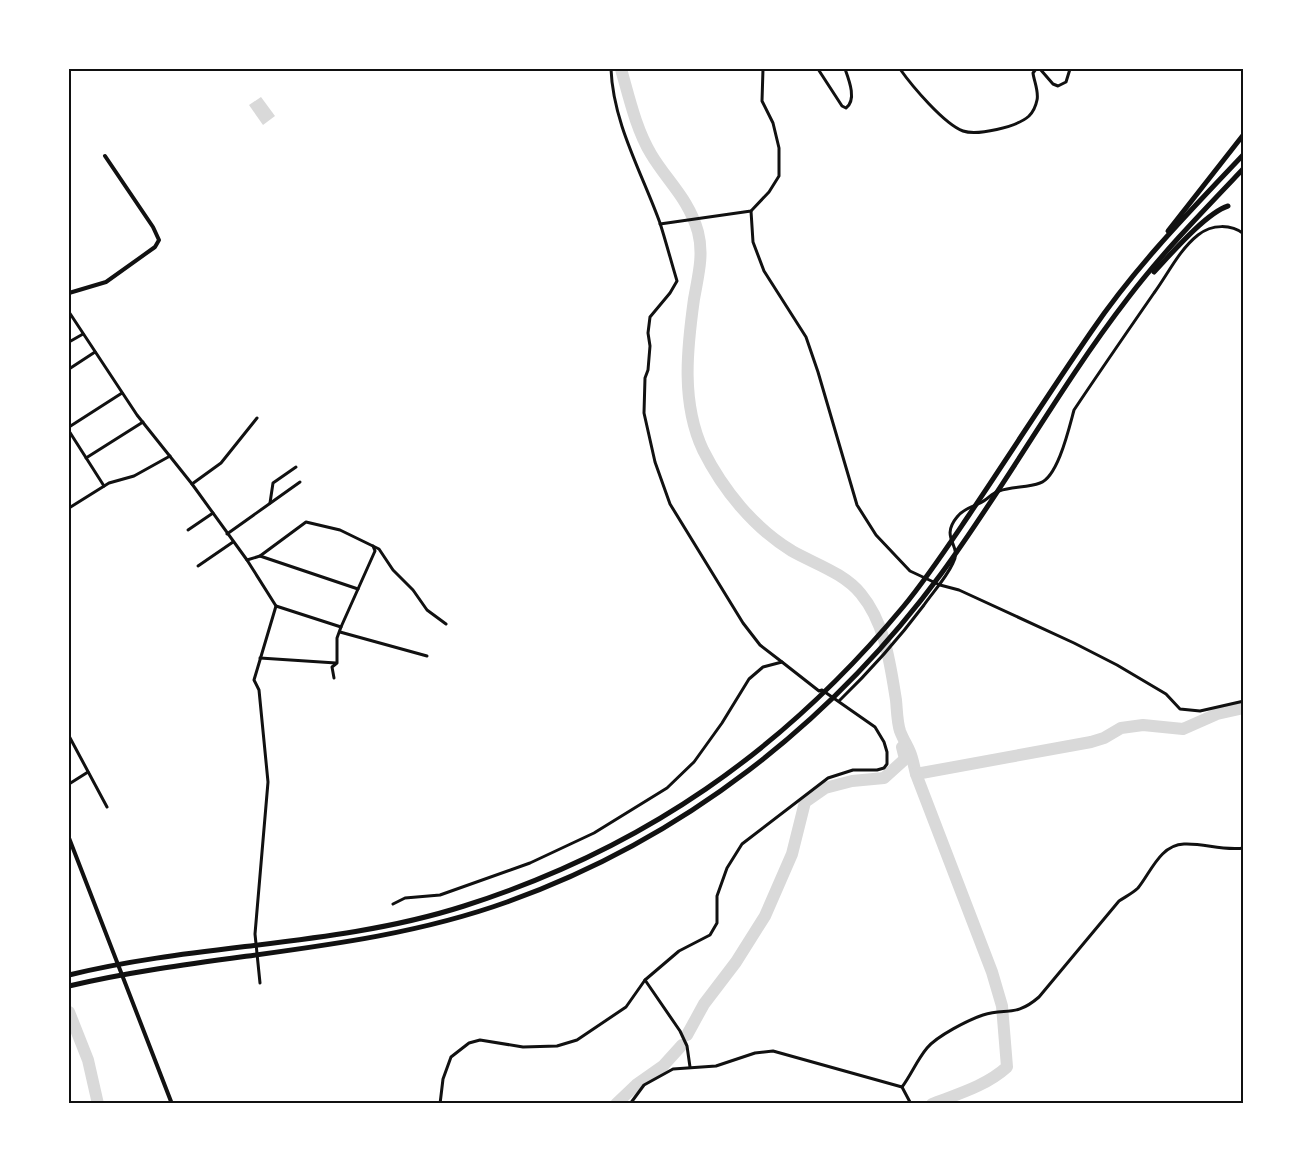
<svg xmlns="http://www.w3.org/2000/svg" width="1313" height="1173" font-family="Cabin,sans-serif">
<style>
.water{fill:#d9d9d9}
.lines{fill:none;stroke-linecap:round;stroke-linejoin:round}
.stream{stroke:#d9d9d9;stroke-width:2}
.river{stroke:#d9d9d9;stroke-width:12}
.minor{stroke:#111;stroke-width:3}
.tertiary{stroke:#111;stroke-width:4}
.motorway{stroke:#111;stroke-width:5}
.neatline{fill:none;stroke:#111;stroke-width:2}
</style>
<rect width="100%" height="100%" fill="#fff"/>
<!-- water -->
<path class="water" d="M261,97l14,19 -12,9 -14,-20z"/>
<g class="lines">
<!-- stream -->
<path class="stream" d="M937,1102l1,2"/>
<!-- river -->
<g class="river">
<path d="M621,69c8,28 15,60 30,85 16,27 38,45 47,78 6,23 0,44 -4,67 -7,50 -13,104 9,151 20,40 51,78 89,101 23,13 52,22 69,43 24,29 29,69 35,106 1,10 1,22 4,31 3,8 7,14 10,21 3,7 4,15 6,22l76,198 10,34 5,61c-21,19 -49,27 -75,37"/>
<path d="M916,774l175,-32 13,-4 17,-10 22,-3 40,4 34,-15 27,-6"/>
<path d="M69,1012l19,48 10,44"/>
<path d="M687,1035l17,-31 32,-42 29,-46 27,-62 13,-52 20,-14 27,-7 32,-3 21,-19 -3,-12"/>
<path d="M616,1104l20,-19 27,-19 19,-21"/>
</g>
<!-- minor -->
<g class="minor">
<path d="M611,69c2,54 31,104 49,154 6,19 11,38 17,58l-7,12 -20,24 -2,16 2,13 -2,24 -3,8 -1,35 11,49 15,42 73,119 17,22 22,17"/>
<path d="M818,69l24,37 4,2c11,-8 3,-28 -1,-39"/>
<path d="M900,69c12,17 44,55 63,62 14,5 54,-4 66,-15 4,-4 7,-11 8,-16 2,-8 -3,-19 -4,-27l3,-4"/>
<path d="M1040,69l13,15 5,2 8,-4 4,-13"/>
<path d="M751,211l2,31 11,29 42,66 12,35 39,133 19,30 34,36 30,14 19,5 115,53 43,22 49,29 14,15 20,2 44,-10"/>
<path d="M660,224l91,-13 18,-19 10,-16v-28l-6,-25 -11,-22 1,-32"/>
<path d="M69,312l68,103 55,69 55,76 29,46 65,21"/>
<path d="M69,342l14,-8"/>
<path d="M69,369l26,-17"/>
<path d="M69,427l53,-34"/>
<path d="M69,431l35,55"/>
<path d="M86,458l57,-36"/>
<path d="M192,484l29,-21 36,-45"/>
<path d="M270,503l3,-20 23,-16"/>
<path d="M69,508l40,-25 25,-7 36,-20"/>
<path d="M188,530l25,-17"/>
<path d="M227,534l73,-52"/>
<path d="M260,556l98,33"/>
<path d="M247,560l13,-4 46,-34 34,8 39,19 14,21 20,20 14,20 19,14"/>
<path d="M198,566l35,-24"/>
<path d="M340,632l87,24"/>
<path d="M260,658l76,5"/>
<path d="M334,678l-2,-11 5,-4v-25l4,-11 34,-76 -2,-5"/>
<path d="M839,701c33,-32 58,-60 85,-96 10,-14 22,-27 29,-42 10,-18 -14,-24 4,-46 7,-9 14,-9 23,-14 7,-3 12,-10 19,-12 14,-5 28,-3 41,-8 18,-6 29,-55 34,-73 26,-39 53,-78 80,-117 14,-19 25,-43 44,-58 14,-11 33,-11 46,-1"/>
<path d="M69,736l38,71"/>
<path d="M69,784l19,-12"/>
<path d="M393,904l12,-6 35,-3 90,-32 64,-30 73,-45 27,-26 28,-39 27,-44 14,-12 19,-5 37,29 3,-1 53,37 9,15 3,10v12l-3,4 -7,2h-24l-25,8 -86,66 -15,24 -10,28v27l-7,12 -31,16 -34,29 -19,27 -49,33 -20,6 -34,1 -43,-7 -11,3 -18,14 -8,22 -3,25"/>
<path d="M645,980l35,51 7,15 3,21"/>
<path d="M260,983l-5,-49 13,-152 -9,-92 -5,-10 22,-74"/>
<path d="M902,1087c9,-12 15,-27 25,-39 10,-12 41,-28 56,-33 24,-7 33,2 56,-18l80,-96c6,-4 14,-8 19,-13 13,-16 22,-43 46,-44 21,-1 37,7 60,4"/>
<path d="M630,1104l14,-19 29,-16 43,-3 39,-13 18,-2 129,36 9,17"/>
</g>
<!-- tertiary -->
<g class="tertiary">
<path d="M69,293l37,-11 49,-35 4,-7 -6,-13 -48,-71"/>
<path d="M69,838l103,266"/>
</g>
<!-- motorway -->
<g class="motorway">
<path d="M1168,231l76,-97"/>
<path d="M1154,272c17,-18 52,-59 74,-66"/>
<path d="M69,975c130,-32 267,-28 395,-69 179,-57 319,-155 439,-299 24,-29 45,-61 66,-92 41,-61 80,-122 122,-183 44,-65 99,-121 153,-178"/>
<path d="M69,986c145,-34 296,-33 438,-84 176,-63 324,-179 434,-328 66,-90 119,-188 187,-276 35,-46 76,-88 116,-130"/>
</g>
</g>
<!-- border -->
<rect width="1313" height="1173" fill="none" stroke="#ffffff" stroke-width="141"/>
<rect x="70" y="70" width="1172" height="1032" class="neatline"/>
</svg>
